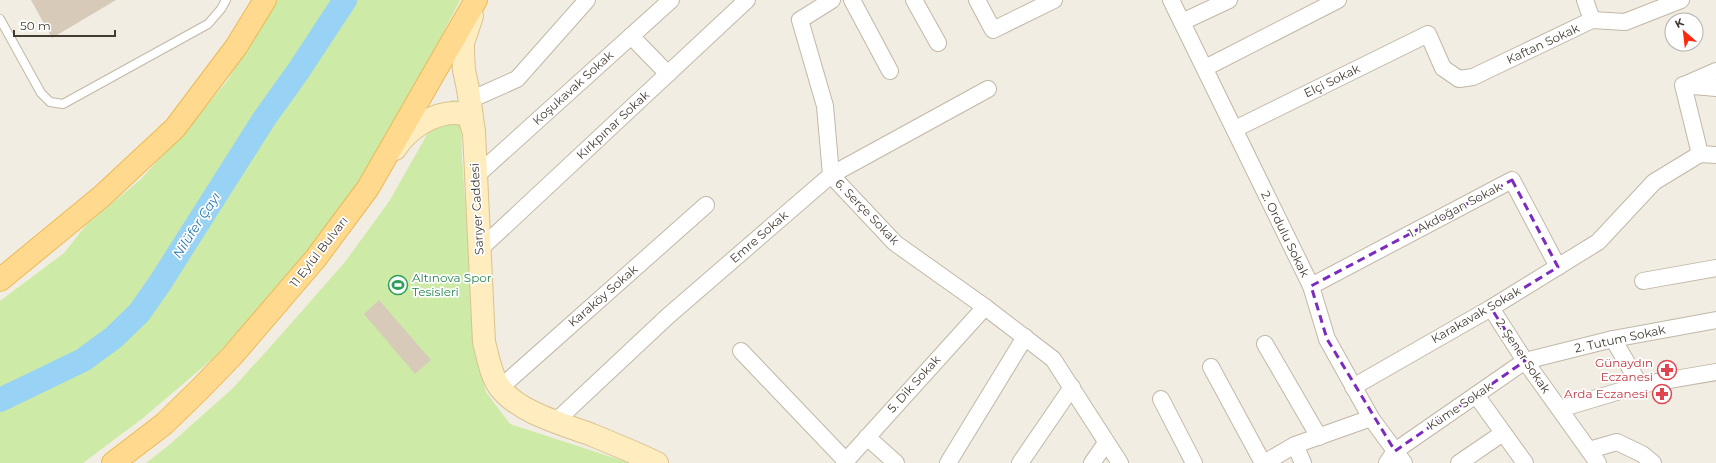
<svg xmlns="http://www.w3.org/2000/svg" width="1716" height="463" font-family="Montserrat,sans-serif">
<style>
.green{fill:#ceeaa7}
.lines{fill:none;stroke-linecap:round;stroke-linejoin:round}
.river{stroke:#98d2f4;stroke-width:24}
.building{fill:#d7cab9}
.lane-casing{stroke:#c1b7a7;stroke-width:10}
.street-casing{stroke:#c1b7a7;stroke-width:18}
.secondary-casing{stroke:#d9c290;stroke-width:24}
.primary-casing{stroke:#ebb957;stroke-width:24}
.lane{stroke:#fff;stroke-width:8}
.street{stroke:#fff;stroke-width:16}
.secondary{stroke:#ffedbf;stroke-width:22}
.primary{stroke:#ffda8e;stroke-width:22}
.marked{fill:none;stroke:#7b2cbf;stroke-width:3;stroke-dasharray:8 5;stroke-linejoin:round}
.labels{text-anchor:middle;stroke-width:3.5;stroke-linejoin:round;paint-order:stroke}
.street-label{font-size:12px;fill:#443c32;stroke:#fff}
.leisure-label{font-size:12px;fill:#27864d;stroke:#fff;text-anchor:start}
.health-label{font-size:12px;fill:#be3a42;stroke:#fff;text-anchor:end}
.water-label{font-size:13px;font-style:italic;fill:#2479ad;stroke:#fff}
</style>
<rect width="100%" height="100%" fill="#f2ede2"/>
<!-- green -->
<g class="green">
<path d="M276,0h184l-44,86 -49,89 -61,82 -89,98 -74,63 -60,45h-83v-162l64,-48 23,-29 53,-44 49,-53 38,-46z"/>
<path d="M452,100l7,1 2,6 1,51 14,195 10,39 24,32 120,39h-484l23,-18 63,-56 40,-44 73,-83 45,-62 52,-92z"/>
</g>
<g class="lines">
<!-- river -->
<path class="river" d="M0,400l83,-40 30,-22 26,-25 21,-30 104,-164 35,-49 46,-70"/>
</g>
<!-- building -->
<g class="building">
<path d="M31,0h85l-64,38z"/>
<path d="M379,300l52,60 -16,14 -51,-60z"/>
</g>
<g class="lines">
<defs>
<path id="lane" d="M0,19l41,74 9,9 13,2 145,-80 13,-15 5,-9"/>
<g id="street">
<path d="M832,0l-32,20 25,86 6,69 64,68 90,64 68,52 67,104"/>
<path d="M852,0l38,71"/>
<path d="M914,0l24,43"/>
<path d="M977,0l16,30 61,-30"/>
<path d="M1171,0l140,286 16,53 44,79 33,45"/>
<path d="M1585,0l7,20"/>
<path d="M1182,22l47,-22"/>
<path d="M631,36l37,38"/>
<path d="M1205,68l133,-68"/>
<path d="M1684,85l32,-14"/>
<path d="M470,100l47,-21 70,-79"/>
<path d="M1235,129l193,-95 15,34 16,11 14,-2 119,-57 33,2 56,-22"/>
<path d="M1700,154l-17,-69 33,3"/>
<path d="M476,176l195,-176"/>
<path d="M479,250l268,-250"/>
<path d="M1643,281l73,-13"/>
<path d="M1311,286l201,-106 46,87"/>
<path d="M1491,308l34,53 73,102"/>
<path d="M1613,339l27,46"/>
<path d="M1265,344l54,93"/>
<path d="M741,351l105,110"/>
<path d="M1211,367l52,96"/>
<path d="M1353,387l138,-79 107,-66 56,-60 46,-28 16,1"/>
<path d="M500,388l206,-183"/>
<path d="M1476,395l49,68"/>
<path d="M1161,399l33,64"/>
<path d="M1560,409l80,-24 76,-13"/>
<path d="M556,421l112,-105 163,-141 157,-86"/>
<path d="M867,437l29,26"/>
<path d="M1295,445l8,18"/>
<path d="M1589,450l28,-8 25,12 11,9"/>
<path d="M844,463l141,-156"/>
<path d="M948,463l77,-126"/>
<path d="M1020,463l52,-76"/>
<path d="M1092,463l14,-20"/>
<path d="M1264,463l31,-18 76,-27"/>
<path d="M1387,463l8,-12 130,-90 88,-22 103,-19"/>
<path d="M1459,463l44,-30"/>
</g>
<g id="secondary">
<path d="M472,16l-9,27v9l1,18 4,19 6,43 10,210c4,15 7,34 16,46 20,25 63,36 92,47 22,9 44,18 65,28"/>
<path d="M395,149c13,-20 38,-37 62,-36 4,1 8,0 11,4 3,4 4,11 6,15"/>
</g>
<g id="primary">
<path d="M0,280l102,-84 73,-68 61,-81 29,-47"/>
<path d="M113,463l51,-39 36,-35 32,-33 84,-98 52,-70 108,-188"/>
</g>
</defs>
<!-- lane casing -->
<use href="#lane" class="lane-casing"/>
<!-- street casing -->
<use href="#street" class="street-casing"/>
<!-- secondary casing -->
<use href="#secondary" class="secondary-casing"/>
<!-- primary casing -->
<use href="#primary" class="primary-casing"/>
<!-- lane -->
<use href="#lane" class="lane"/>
<!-- street -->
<use href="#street" class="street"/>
<!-- secondary -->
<use href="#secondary" class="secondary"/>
<!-- primary -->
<use href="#primary" class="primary"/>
</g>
<!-- marked area -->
<path class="marked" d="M1512,180l46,87 -67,41 34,53 -130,90 -68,-112 -16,-53z"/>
<!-- icons -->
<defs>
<symbol id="stadium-ring" viewBox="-11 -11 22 22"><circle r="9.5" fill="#fff" stroke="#2e9e5b" stroke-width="1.5"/><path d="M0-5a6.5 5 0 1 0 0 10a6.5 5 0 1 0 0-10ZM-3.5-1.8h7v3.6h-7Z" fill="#2e9e5b"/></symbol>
<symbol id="pharmacy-ring" viewBox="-11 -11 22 22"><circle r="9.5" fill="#fff" stroke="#e0444e" stroke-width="1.5"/><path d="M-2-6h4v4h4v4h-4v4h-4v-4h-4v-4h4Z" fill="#e0444e"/></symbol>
</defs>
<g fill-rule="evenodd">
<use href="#stadium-ring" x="387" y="274" width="22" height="22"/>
<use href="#pharmacy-ring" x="1656" y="359" width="22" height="22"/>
<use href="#pharmacy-ring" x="1651" y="383" width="22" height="22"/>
</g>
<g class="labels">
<!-- street labels -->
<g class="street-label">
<text transform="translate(1543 44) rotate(-25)" y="4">Kaftan Sokak</text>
<text transform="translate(1332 81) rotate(-26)" y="4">Elçi Sokak</text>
<text transform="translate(573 88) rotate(-42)" y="4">Koşukavak Sokak</text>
<text transform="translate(613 125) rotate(-43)" y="4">Kırkpınar Sokak</text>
<text transform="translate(477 209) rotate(-93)" y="4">Sarıyer Caddesi</text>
<text transform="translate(1455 210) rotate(-28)" y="4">1. Akdoğan Sokak</text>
<text transform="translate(867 212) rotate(46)" y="4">6. Serçe Sokak</text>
<text transform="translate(1285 234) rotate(64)" y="4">2. Ordulu Sokak</text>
<text transform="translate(759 237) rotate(-41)" y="4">Emre Sokak</text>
<text transform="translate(319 252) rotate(-52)" y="4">11 Eylül Bulvarı</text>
<text transform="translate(603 296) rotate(-41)" y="4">Karaköy Sokak</text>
<text transform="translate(1476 315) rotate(-30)" y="4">Karakavak Sokak</text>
<text transform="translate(1620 339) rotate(-12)" y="4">2. Tutum Sokak</text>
<text transform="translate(1523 356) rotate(56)" y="4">2. Şener Sokak</text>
<text transform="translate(914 384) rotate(-48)" y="4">5. Dik Sokak</text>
<text transform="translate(1460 406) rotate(-34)" y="4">Küme Sokak</text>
</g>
<!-- leisure labels -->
<g class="leisure-label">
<text x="412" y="282">Altınova Spor<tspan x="412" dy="14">Tesisleri</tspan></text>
</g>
<!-- health labels -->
<g class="health-label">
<text x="1653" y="367">Günaydın<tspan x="1653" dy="14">Eczanesi</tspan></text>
<text x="1648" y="398">Arda Eczanesi</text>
</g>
<!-- water labels -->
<g class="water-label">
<text transform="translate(196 225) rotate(-57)" y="5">Nilüfer Çayı</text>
</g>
</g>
<!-- north arrow -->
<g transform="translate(1684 32) rotate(332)"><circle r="19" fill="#ffffff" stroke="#b4b1ad"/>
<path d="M0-3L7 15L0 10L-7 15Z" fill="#ff270c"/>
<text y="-6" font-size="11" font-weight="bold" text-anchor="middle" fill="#443c32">K</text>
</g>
<!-- scale -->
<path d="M14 30v6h101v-6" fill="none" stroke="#443c32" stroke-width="2"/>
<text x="20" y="30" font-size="12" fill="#443c32" stroke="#ffffff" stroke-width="3" paint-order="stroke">50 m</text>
</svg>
